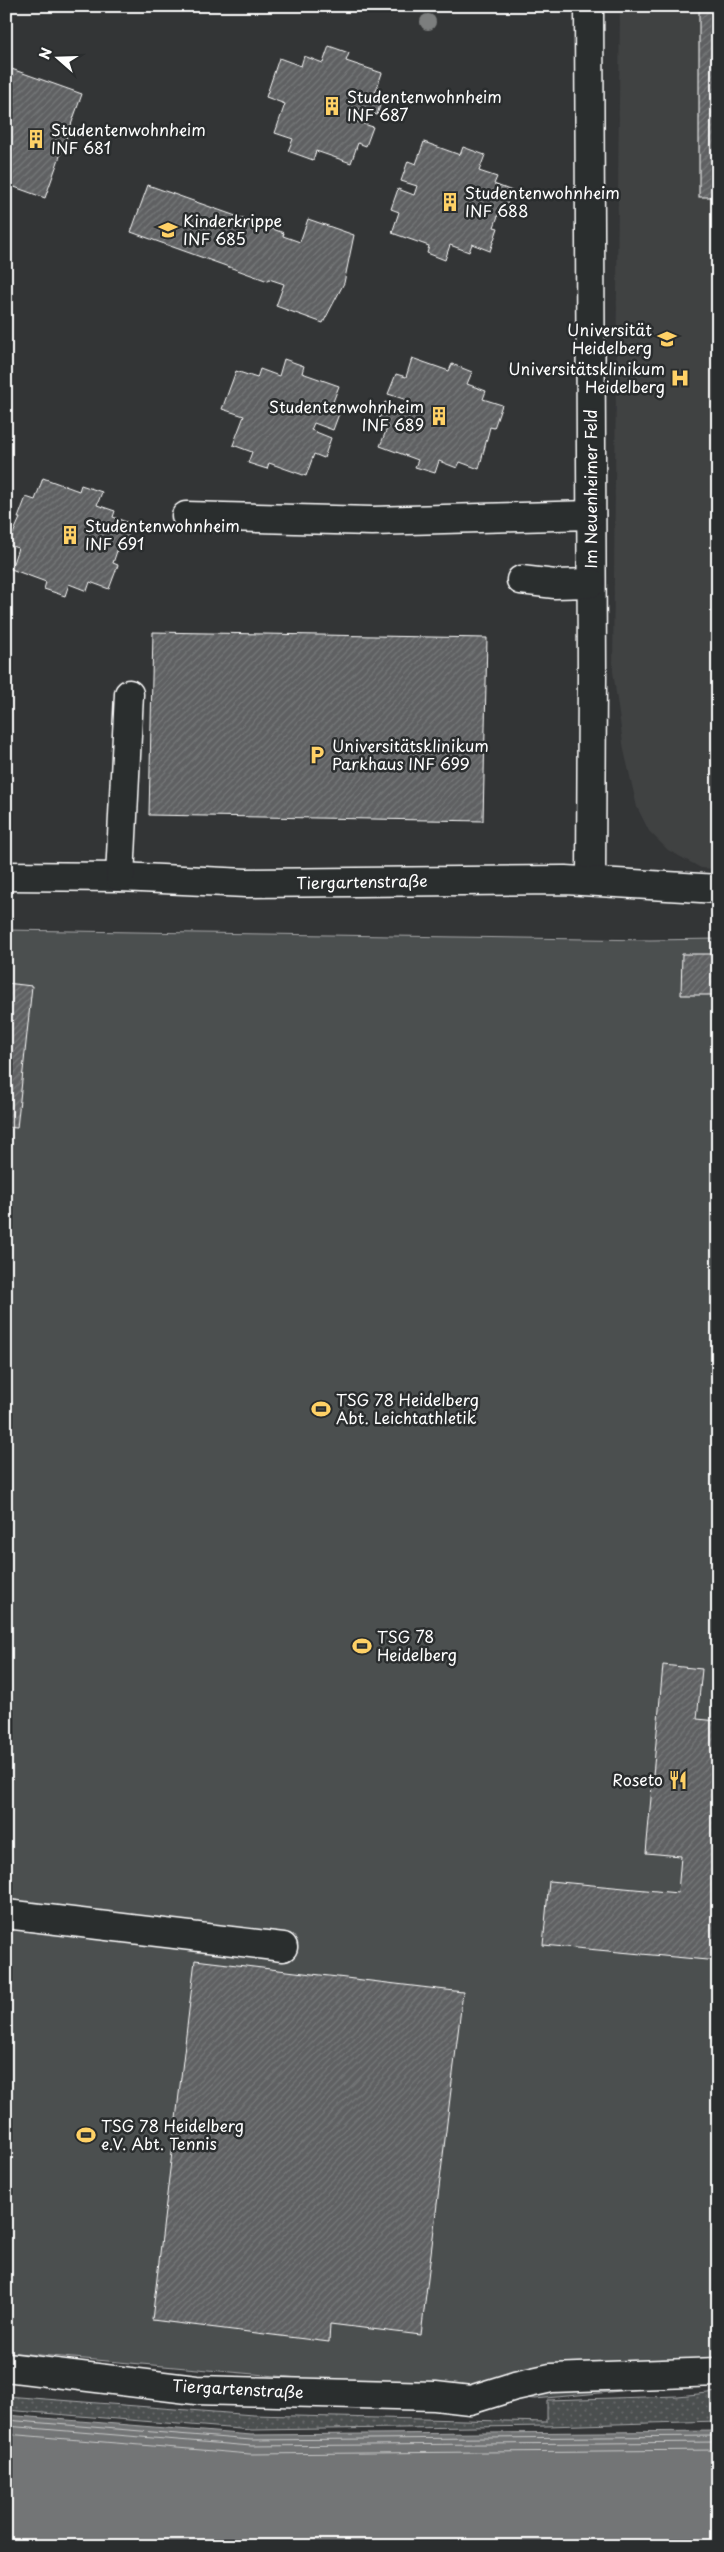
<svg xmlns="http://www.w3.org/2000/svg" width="724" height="2552" font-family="'Playpen Sans',sans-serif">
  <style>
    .built { fill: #404243 }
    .grass { fill: url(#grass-dots); stroke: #a6a7a8 }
    .park { fill: #4c4f50; stroke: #a6a7a8 }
    .water { fill: #737576; stroke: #abacad }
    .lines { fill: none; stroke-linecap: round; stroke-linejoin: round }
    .shore { stroke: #c7c8c8; stroke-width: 1 }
    .building { fill: url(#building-hatch); stroke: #fff }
    .minor-casing { stroke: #fff; stroke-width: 31 }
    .minor { stroke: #2a2d2e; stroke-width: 28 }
    .tree { fill: #7c7e7e }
    .labels { text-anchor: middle; stroke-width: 5; stroke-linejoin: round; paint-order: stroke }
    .poi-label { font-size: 16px; fill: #fff; stroke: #2a2d2e; text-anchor: start }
    .street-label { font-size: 16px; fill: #fff; stroke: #2a2d2e }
  </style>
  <defs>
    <pattern id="grass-dots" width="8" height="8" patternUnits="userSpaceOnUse" patternTransform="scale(1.25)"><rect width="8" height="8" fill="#4c4f50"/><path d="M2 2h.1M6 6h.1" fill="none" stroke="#67696a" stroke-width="1.8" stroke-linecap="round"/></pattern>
    <pattern id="building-hatch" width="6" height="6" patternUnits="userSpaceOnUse" patternTransform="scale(1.25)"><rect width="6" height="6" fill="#5f6162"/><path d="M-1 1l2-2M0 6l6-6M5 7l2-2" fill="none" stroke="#77797a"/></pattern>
  </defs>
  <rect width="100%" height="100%" fill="#333536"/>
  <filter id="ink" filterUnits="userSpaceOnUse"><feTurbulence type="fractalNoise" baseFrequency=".02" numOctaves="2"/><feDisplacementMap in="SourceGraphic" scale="10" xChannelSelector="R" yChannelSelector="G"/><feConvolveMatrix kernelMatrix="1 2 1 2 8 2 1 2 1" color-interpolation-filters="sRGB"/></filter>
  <g filter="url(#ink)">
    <!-- built -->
    <polygon class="built" points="620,6 718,6 718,869 701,868 668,850 649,831 637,807 624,750 613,671"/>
    <!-- grass -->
    <polygon class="grass" points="718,2392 718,2421 547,2426 252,2430 6,2410 6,2396 253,2415 547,2422 547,2400 678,2396"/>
    <!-- park -->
    <polygon class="park" points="6,930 650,940 718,939 718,2382 535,2399 6,2352"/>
    <!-- water -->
    <polygon class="water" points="6,2415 251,2435 718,2431 718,2546 6,2546"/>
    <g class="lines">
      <!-- shore -->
      <g class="shore">
        <polyline points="6,2420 251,2440 718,2436"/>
        <polyline points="6,2426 251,2446 718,2442"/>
        <polyline points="6,2434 250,2454 718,2450"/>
      </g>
    </g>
    <!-- building -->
    <g class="building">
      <rect x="699" y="6" width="19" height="191"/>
      <polygon points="329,46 349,53 346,61 382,73 374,96 382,99 377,115 359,109 355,121 373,127 366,146 358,143 351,163 316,151 313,160 288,151 293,139 275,133 285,104 266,97 279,58 301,66 304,56 323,63"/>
      <polygon points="6,67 82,94 45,198 6,184"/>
      <polygon points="424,142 460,155 463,147 485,155 479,171 497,177 494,184 512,191 503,214 499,213 494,227 498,228 490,251 472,244 469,252 450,245 445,260 427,253 429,246 392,233 399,212 391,209 398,189 414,195 417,186 401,181 408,161 416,164"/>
      <polygon points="148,185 284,233 283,236 300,242 308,219 354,235 344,283 323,323 276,306 284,284 269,279 268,281 131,232"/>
      <polygon points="412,358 449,371 452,364 472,372 467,384 486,391 483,399 502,405 494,428 490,427 479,469 460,462 457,468 439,461 435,473 415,467 418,460 380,446 388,426 378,422 385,402 404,409 407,400 388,394 396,374 406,377"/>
      <polygon points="284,359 304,366 302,373 339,386 331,407 340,411 333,430 314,423 311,430 331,438 324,458 314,454 306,476 269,463 267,469 248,463 252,452 233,445 244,416 222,409 236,371 257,378 260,369 279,376"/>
      <polygon points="43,478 79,491 81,485 102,492 97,505 115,511 113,517 132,524 123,550 118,548 113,563 118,565 109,589 90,582 87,591 69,584 65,596 44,589 46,582 11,569 18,548 8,545 20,518 18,518 26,497 35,500"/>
      <polygon points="153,632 487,638 483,821 149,815"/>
      <polygon points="682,954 718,954 718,995 681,995"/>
      <polygon points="6,983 32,986 17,1128 6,1127"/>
      <polygon points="663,1665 702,1669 697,1719 718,1721 718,1832 715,1860 718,1860 718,1961 543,1945 549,1881 678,1893 681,1856 646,1853"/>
      <polygon points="195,1960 463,1992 421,2335 330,2324 329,2342 152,2320"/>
    </g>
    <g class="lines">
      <!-- minor casing -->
      <g class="minor-casing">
        <g id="minor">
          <polyline points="589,6 592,672 591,881"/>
          <polyline points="186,516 372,521 591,515"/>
          <polyline points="521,580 555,584 591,583"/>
          <polyline points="6,876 120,877 246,883 565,880 718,889"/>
          <polyline points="120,877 129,694"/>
          <polyline points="6,1914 283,1947"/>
          <polyline points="6,2367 196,2390 435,2396 470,2400 515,2386 551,2378 718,2372"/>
        </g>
      </g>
      <!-- minor -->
      <use href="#minor" class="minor"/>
    </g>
    <!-- trees -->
    <circle class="tree" cx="428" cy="22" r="8"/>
  </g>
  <!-- icons -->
  <defs>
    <g id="building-bare" transform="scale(1.5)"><path d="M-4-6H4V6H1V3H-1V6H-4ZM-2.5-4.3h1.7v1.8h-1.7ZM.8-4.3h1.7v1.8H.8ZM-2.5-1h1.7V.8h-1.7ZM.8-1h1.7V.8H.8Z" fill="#ffd166" stroke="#2a2d2e" stroke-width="2.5" paint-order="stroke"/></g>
    <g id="school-bare" transform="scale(1.5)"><path d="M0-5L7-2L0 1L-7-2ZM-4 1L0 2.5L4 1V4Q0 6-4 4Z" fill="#ffd166" stroke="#2a2d2e" stroke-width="2.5" paint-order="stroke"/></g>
    <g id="university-bare" transform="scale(1.5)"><path d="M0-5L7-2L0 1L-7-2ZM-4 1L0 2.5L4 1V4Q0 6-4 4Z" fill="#ffd166" stroke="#2a2d2e" stroke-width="2.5" paint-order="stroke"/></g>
    <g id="hospital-bare" transform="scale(1.5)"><path d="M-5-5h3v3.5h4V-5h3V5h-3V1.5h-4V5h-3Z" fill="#ffd166" stroke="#2a2d2e" stroke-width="2.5" paint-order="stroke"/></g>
    <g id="parking-bare" transform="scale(1.5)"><path d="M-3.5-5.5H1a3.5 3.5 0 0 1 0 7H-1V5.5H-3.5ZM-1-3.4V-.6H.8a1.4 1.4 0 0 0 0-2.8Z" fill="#ffd166" stroke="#2a2d2e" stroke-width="2.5" paint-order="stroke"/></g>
    <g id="stadium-bare" transform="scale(1.5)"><path d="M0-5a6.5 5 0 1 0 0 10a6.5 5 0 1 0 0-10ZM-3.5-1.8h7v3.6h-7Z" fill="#ffd166" stroke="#2a2d2e" stroke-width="2.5" paint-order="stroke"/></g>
    <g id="restaurant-bare" transform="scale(1.5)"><path d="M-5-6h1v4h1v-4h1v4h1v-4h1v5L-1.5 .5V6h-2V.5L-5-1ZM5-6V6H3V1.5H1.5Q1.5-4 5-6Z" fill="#ffd166" stroke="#2a2d2e" stroke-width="2.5" paint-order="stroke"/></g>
  </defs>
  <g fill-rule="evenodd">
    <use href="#building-bare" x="332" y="106"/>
    <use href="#building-bare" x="36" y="139"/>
    <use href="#building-bare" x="450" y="202"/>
    <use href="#school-bare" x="168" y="230"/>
    <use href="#university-bare" x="667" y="339"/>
    <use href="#hospital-bare" x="680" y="378"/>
    <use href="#building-bare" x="439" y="416"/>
    <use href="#building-bare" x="70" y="535"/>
    <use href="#parking-bare" x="317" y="755"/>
    <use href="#stadium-bare" x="321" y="1409"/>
    <use href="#stadium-bare" x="362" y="1646"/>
    <use href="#restaurant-bare" x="678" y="1780"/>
    <use href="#stadium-bare" x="86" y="2135"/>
  </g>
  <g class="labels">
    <!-- poi labels -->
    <g class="poi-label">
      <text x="347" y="103">Studentenwohnheim<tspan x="347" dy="18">INF 687</tspan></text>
      <text x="51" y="136">Studentenwohnheim<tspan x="51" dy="18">INF 681</tspan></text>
      <text x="465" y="199">Studentenwohnheim<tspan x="465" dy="18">INF 688</tspan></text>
      <text x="183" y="227">Kinderkrippe<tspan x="183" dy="18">INF 685</tspan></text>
      <text x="652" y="336" text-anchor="end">Universität<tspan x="652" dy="18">Heidelberg</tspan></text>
      <text x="665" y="375" text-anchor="end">Universitätsklinikum<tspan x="665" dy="18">Heidelberg</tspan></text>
      <text x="424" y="413" text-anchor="end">Studentenwohnheim<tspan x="424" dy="18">INF 689</tspan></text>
      <text x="85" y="532">Studentenwohnheim<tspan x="85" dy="18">INF 691</tspan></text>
      <text x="332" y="752">Universitätsklinikum<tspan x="332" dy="18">Parkhaus INF 699</tspan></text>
      <text x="336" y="1406">TSG 78 Heidelberg<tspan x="336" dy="18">Abt. Leichtathletik</tspan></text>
      <text x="377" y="1643">TSG 78<tspan x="377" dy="18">Heidelberg</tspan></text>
      <text x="663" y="1786" text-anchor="end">Roseto</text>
      <text x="101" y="2132">TSG 78 Heidelberg<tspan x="101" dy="18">e.V. Abt. Tennis</tspan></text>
    </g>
    <!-- street labels -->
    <g class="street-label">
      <text transform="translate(591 489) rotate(-90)" y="6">Im Neuenheimer Feld</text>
      <text transform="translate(362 882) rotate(-1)" y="6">Tiergartenstraße</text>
      <text transform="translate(238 2389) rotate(3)" y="6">Tiergartenstraße</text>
    </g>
  </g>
  <!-- margin -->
  <rect width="724" height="2552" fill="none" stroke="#2a2d2e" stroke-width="25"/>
  <rect x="12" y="12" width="699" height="2527" fill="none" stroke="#fff" stroke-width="2" filter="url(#ink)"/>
  <!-- north arrow -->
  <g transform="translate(58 58) rotate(290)" stroke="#2a2d2e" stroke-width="4" paint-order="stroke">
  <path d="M0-4L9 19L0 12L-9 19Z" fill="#ffffff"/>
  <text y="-8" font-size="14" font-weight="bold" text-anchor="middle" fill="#ffffff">N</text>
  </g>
</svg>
